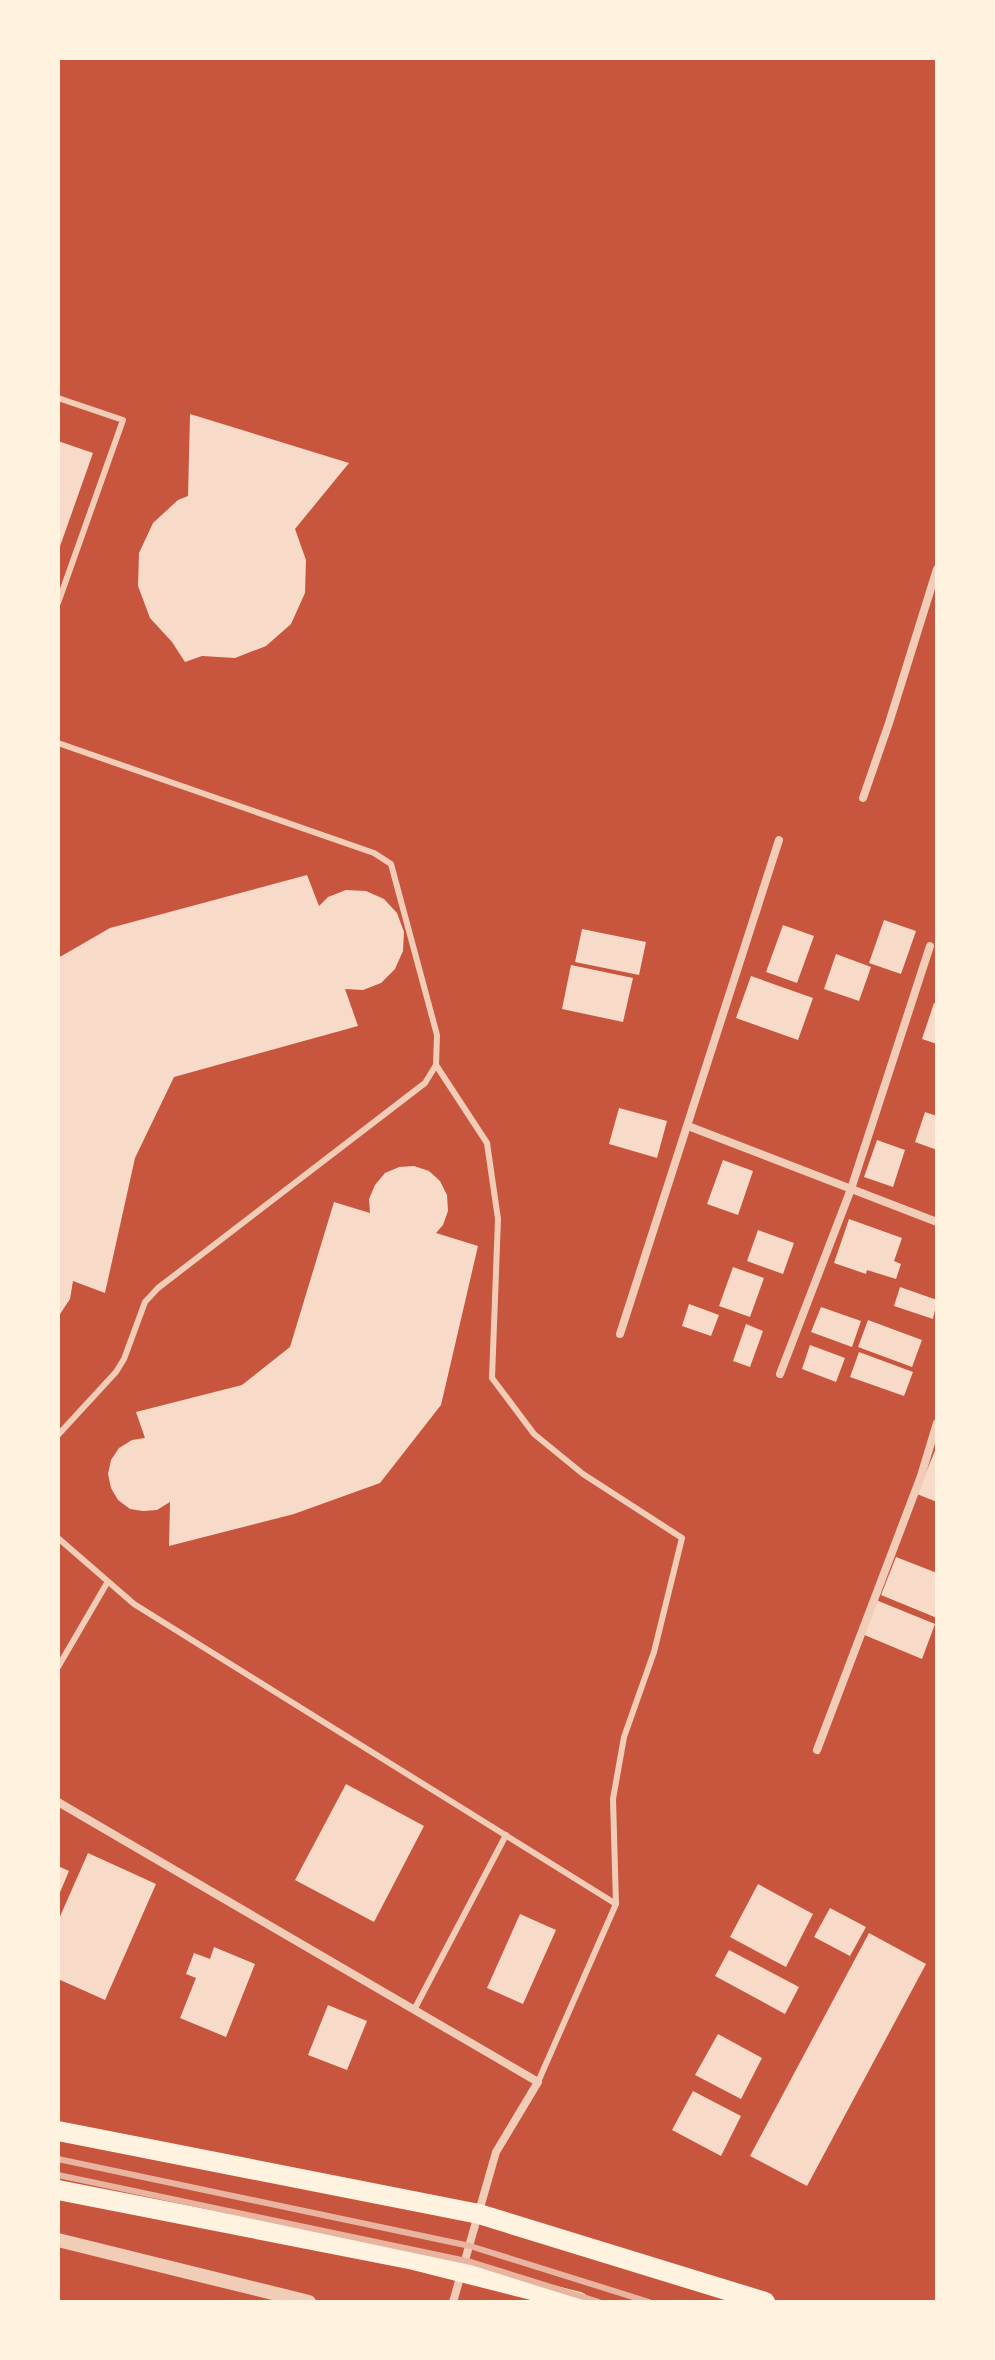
<svg xmlns="http://www.w3.org/2000/svg" width="995" height="2360" font-family="'Sofia Sans Condensed',sans-serif">
  <style>
    .building { fill: #f7dbc8 }
    .lines { fill: none; stroke-linecap: round; stroke-linejoin: round }
    .service { stroke: #f1ccb7; stroke-width: 6 }
    .minor { stroke: #f1ccb7; stroke-width: 8 }
    .tertiary { stroke: #f1ccb7; stroke-width: 14 }
    .primary { stroke: #fff3e0; stroke-width: 20 }
    .rail { stroke: #e9b49f; stroke-width: 6 }
  </style>
  <rect width="100%" height="100%" fill="#c8553d"/>
  <!-- building -->
  <g class="building">
    <polygon points="190,414 349,463 295,529 306,560 305,593 291,624 266,646 235,658 202,656 185,662 172,642 150,618 138,586 139,553 153,523 178,500 188,496"/>
    <polygon points="58,441 93,453 58,552"/>
    <polygon points="307,875 319,906 328,897 346,890 366,891 384,899 397,913 404,932 403,951 395,969 381,983 363,990 345,989 358,1026 174,1077 135,1158 105,1293 73,1281 70,1299 58,1317 58,958 110,928"/>
    <polygon points="884,920 916,931 901,974 869,963"/>
    <polygon points="783,925 814,936 797,983 766,972"/>
    <polygon points="582,929 646,942 639,975 575,962"/>
    <polygon points="836,954 871,967 859,1001 824,989"/>
    <polygon points="571,965 633,978 623,1022 562,1009"/>
    <polygon points="751,976 813,998 798,1040 736,1018"/>
    <polygon points="934,1003 937,1004 937,1044 922,1039"/>
    <polygon points="619,1108 667,1121 657,1158 609,1144"/>
    <polygon points="925,1112 937,1116 937,1150 915,1142"/>
    <polygon points="877,1140 905,1150 893,1187 864,1177"/>
    <polygon points="723,1160 753,1171 738,1215 707,1204"/>
    <polygon points="414,1166 429,1171 440,1181 447,1195 448,1211 443,1225 436,1233 478,1246 441,1405 380,1483 294,1514 169,1546 170,1502 157,1510 143,1511 130,1509 118,1500 111,1488 108,1474 111,1460 119,1448 132,1440 145,1438 136,1412 242,1385 290,1347 334,1202 370,1213 369,1199 375,1185 385,1173 399,1167"/>
    <polygon points="849,1219 902,1238 894,1261 901,1264 896,1279 867,1270 866,1274 834,1263"/>
    <polygon points="758,1230 794,1243 783,1274 747,1261"/>
    <polygon points="733,1267 764,1278 750,1317 719,1306"/>
    <polygon points="900,1287 937,1300 933,1319 894,1306"/>
    <polygon points="689,1304 719,1315 711,1336 682,1326"/>
    <polygon points="821,1307 861,1321 852,1347 811,1332"/>
    <polygon points="868,1320 922,1340 912,1367 858,1347"/>
    <polygon points="746,1324 763,1331 750,1367 733,1361"/>
    <polygon points="810,1345 845,1358 836,1382 802,1369"/>
    <polygon points="859,1352 913,1372 904,1396 850,1377"/>
    <polygon points="937,1446 937,1502 917,1494"/>
    <polygon points="896,1557 937,1573 937,1618 881,1595"/>
    <polygon points="876,1600 935,1624 922,1659 862,1634"/>
    <polygon points="346,1784 424,1826 374,1922 295,1880"/>
    <polygon points="88,1853 156,1884 105,2000 58,1979 58,1921"/>
    <polygon points="58,1866 69,1871 58,1897"/>
    <polygon points="758,1884 813,1914 786,1967 730,1937"/>
    <polygon points="830,1908 866,1927 850,1956 814,1937"/>
    <polygon points="520,1914 556,1930 523,2004 487,1988"/>
    <polygon points="869,1933 926,1964 807,2186 750,2156"/>
    <polygon points="214,1947 255,1964 226,2037 180,2018 196,1978 186,1974 194,1953 210,1959"/>
    <polygon points="729,1950 799,1987 785,2014 715,1976"/>
    <polygon points="328,2005 367,2021 347,2070 308,2055"/>
    <polygon points="718,2034 762,2058 741,2099 695,2075"/>
    <polygon points="693,2091 741,2116 721,2156 672,2130"/>
  </g>
  <g class="lines">
    <!-- service -->
    <g class="service">
      <polyline points="58,398 123,420 58,603"/>
      <polyline points="58,743 374,853 391,864 437,1035 436,1065 425,1083 158,1288 145,1302 124,1359 116,1372 58,1435"/>
      <polyline points="436,1065 487,1143 498,1219 492,1378 534,1434 583,1474 682,1538 654,1652 624,1737 613,1799 616,1904 538,2082"/>
      <polyline points="58,1538 134,1604 616,1904"/>
      <polyline points="58,1667 107,1583"/>
      <polyline points="414,2010 506,1835"/>
    </g>
    <!-- minor -->
    <g class="minor">
      <polyline points="863,798 889,723 937,569"/>
      <polyline points="688,1126 937,1222"/>
      <polyline points="620,1334 779,840"/>
      <polyline points="780,1374 851,1189 930,946"/>
      <polyline points="817,1750 921,1476 937,1423"/>
      <polyline points="58,1802 538,2082 496,2152 453,2302"/>
    </g>
    <!-- tertiary -->
    <polyline class="tertiary" points="58,2240 309,2302"/>
    <!-- primary -->
    <g class="primary">
      <polyline points="58,2131 479,2214 765,2302"/>
      <polyline points="58,2190 414,2260 579,2302"/>
    </g>
    <!-- rail -->
    <g class="rail">
      <polyline points="58,2159 470,2246 649,2302"/>
      <polyline points="58,2175 471,2262 599,2302"/>
    </g>
  </g>
  <!-- border -->
  <rect width="995" height="2360" fill="none" stroke="#fff3e0" stroke-width="120"/>
</svg>
